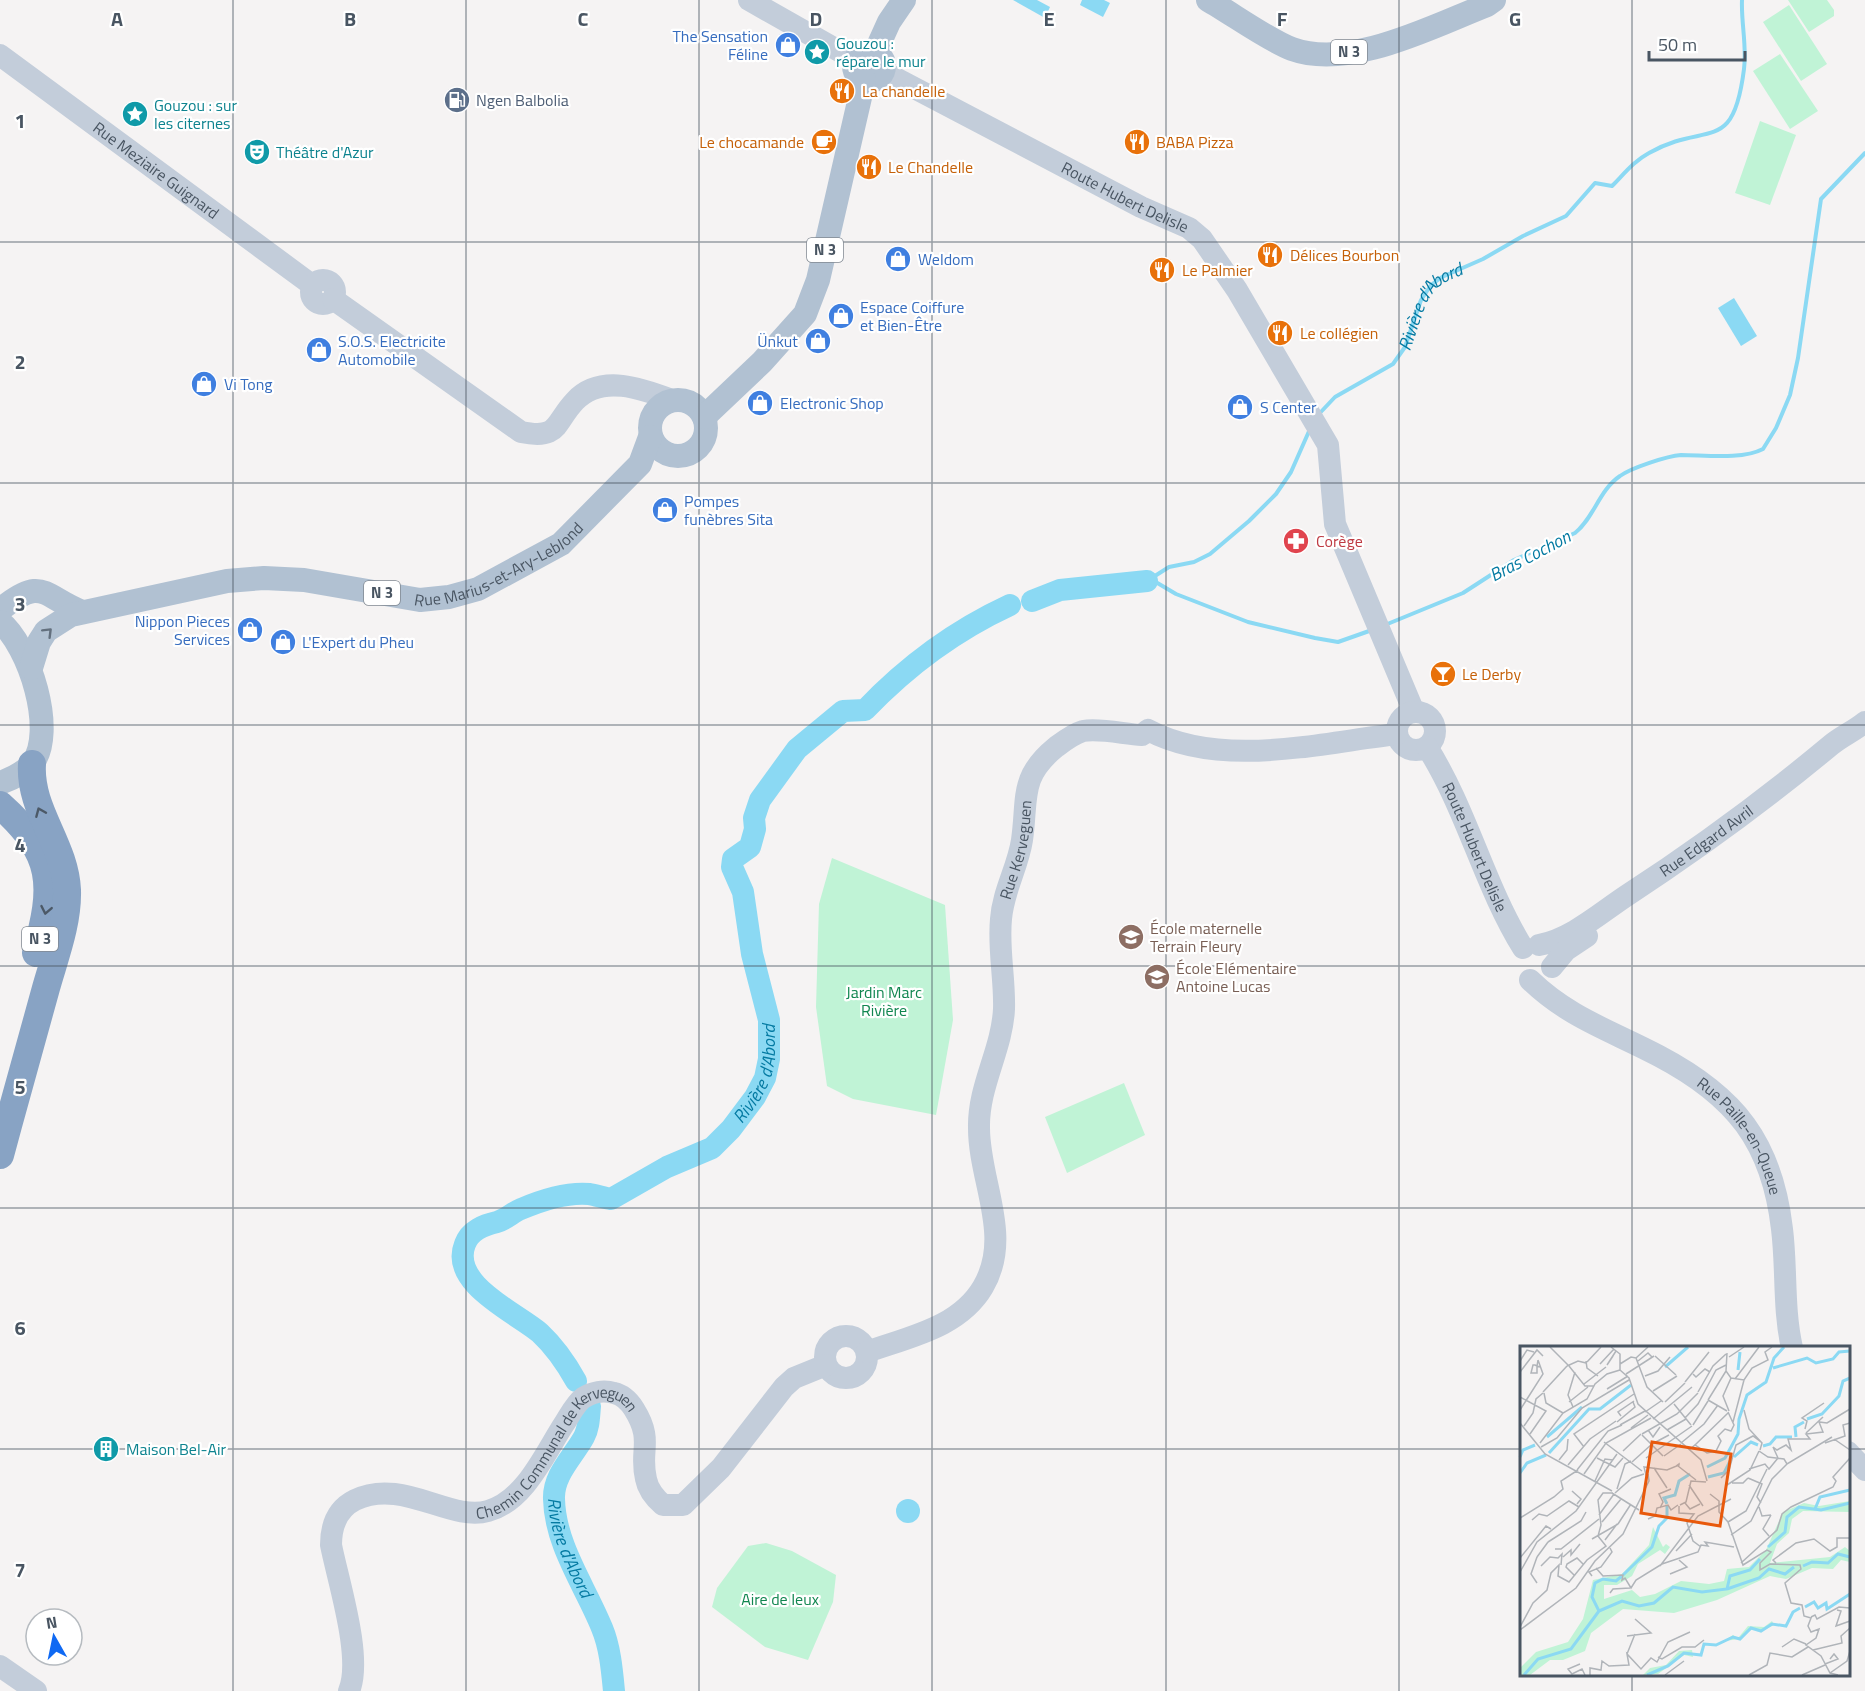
<svg xmlns="http://www.w3.org/2000/svg" width="1865" height="1691" font-family="'Titillium Web',sans-serif">
  <style>
    .green { fill: #c0f3d6 }
    .water { fill: #8bd9f3 }
    .lines { fill: none; stroke-linecap: round; stroke-linejoin: round }
    .stream { stroke: #8bd9f3; stroke-width: 4 }
    .river { stroke: #8bd9f3; stroke-width: 22 }
    .secondary { stroke: #c3cdda; stroke-width: 22 }
    .primary { stroke: #b1c1d2; stroke-width: 24 }
    .highway { stroke: #88a3c4; stroke-width: 28 }
    .oneway { stroke: #63707e }
    .oneway2 { stroke: #4c5967 }
    .grid { fill: none; stroke: #495562; stroke-width: 1.5; stroke-opacity: 0.55 }
    .labels { text-anchor: middle; stroke-width: 4.5; stroke-linejoin: round; paint-order: stroke }
    .shield { fill: #fff; stroke: #808891; stroke-width: 1.5 }
    .shield-label { font-size: 15px; font-weight: bold; fill: #495562 }
    .shop-label { font-size: 16px; fill: #366cbe; stroke: #fff; text-anchor: start }
    .culture-label { font-size: 16px; fill: #0d838f; stroke: #fff; text-anchor: start }
    .food-label { font-size: 16px; fill: #c56008; stroke: #fff; text-anchor: start }
    .service-label { font-size: 16px; fill: #4e5e75; stroke: #fff; text-anchor: start }
    .street-label { font-size: 16px; fill: #495562; stroke: #fff }
    .health-label { font-size: 16px; fill: #be3a42; stroke: #fff; text-anchor: start }
    .education-label { font-size: 16px; fill: #785e54; stroke: #fff; text-anchor: start }
    .park-label { font-size: 16px; fill: #118650; stroke: #fff }
    .water-label { font-size: 18px; font-style: italic; fill: #047aa2; stroke: #fff }
    .inset-river { fill: none; stroke: #8bd9f3; stroke-width: 3 }
    .inset-road { fill: none; stroke: #b0b4b9; stroke-width: 1.5 }
    .view { fill: #e8590c; fill-opacity: 0.15; stroke: #e8590c; stroke-width: 3 }
    .inset-edge { fill: none; stroke: #495562; stroke-width: 3 }
    .grid-label { font-size: 20px; text-anchor: middle; font-weight: bold; fill: #495562; stroke: #fff; stroke-width: 4.5; stroke-linejoin: round; paint-order: stroke }
  </style>
  <rect width="100%" height="100%" fill="#f5f3f3"/>
  <!-- green -->
  <g class="green">
    <polygon points="1788,0 1827,0 1834,10 1834,16 1809,32"/>
    <polygon points="1789,5 1827,64 1801,81 1763,22"/>
    <polygon points="1780,54 1818,111 1790,129 1753,71"/>
    <polygon points="1760,121 1796,135 1770,205 1735,193"/>
    <polygon points="832,858 945,905 953,1020 936,1115 853,1099 827,1086 816,1007 819,904"/>
    <polygon points="1124,1083 1145,1135 1067,1173 1045,1117"/>
    <polygon points="766,1543 792,1551 836,1575 833,1602 808,1660 765,1647 712,1607 717,1588 748,1546"/>
  </g>
  <!-- water -->
  <g class="water">
    <polygon points="1013,0 1037,0 1050,7 1045,18"/>
    <polygon points="1082,0 1104,0 1110,3 1103,17 1080,5"/>
    <polygon points="1734,298 1757,336 1741,346 1718,308"/>
    <circle cx="908" cy="1511" r="12"/>
  </g>
  <g class="lines">
    <!-- stream -->
    <g class="stream">
      <path id="s1" d="M1318 415 1335 397 1393 364 1405 347 1421 300 1431 285 1442 277 1483 259 1523 236 1566 216 1595 183 1612 186C1624 174 1634 161 1649 153 1707 120 1733 157 1744 69 1747 46 1741 23 1742 0"/>
      <polyline points="1147,581 1154,581 1176,594 1248,622 1315,638 1338,642 1372,630"/>
      <polyline points="1147,581 1169,567 1194,562 1210,554 1249,521 1276,494 1291,472 1310,429"/>
      <path d="M1385 625 1463 593 1514 560 1575 533C1594 518 1599 490 1620 476 1631 468 1667 456 1681 455 1704 455 1742 460 1763 449L1776 428 1790 395 1798 358 1821 199 1865 153"/>
    </g>
    <!-- river -->
    <g class="river">
      <polyline points="1032,601 1060,590 1147,581"/>
      <path id="s2" d="M576 1381C566 1363 555 1347 540 1333 517 1313 449 1284 465 1244 470 1230 484 1225 497 1222 507 1219 513 1212 521 1209 542 1200 566 1192 589 1194 596 1195 604 1198 611 1199L667 1167 712 1148 731 1129 755 1097 765 1078 769 1059V1020L752 954 743 892 732 867 733 859 750 847 755 829 754 818 760 800 797 749 843 711 865 710C906 667 956 630 1010 605"/>
      <path id="s3" d="M590 1406C589 1417 589 1428 584 1437 573 1457 553 1475 554 1499 555 1545 585 1586 602 1628 610 1647 612 1670 614 1691"/>
    </g>
    <!-- secondary -->
    <g class="secondary">
      <polyline points="749,0 855,60"/>
      <path id="s4" d="M0 55 312 285"/>
      <path id="s5" d="M882 71 1141 207 1189 228 1202 239 1237 290 1328 445 1335 524 1414 712"/>
      <circle cx="323" cy="292" r="12"/>
      <path d="M333 299 521 432C560 440 554 423 575 401 601 373 643 389 672 400"/>
      <circle cx="1416" cy="731" r="19"/>
      <path id="s6" d="M1427 747C1467 810 1484 885 1523 948"/>
      <path id="s7" d="M1539 945C1571 939 1599 914 1626 896 1698 849 1765 800 1831 745 1842 736 1854 731 1865 722"/>
      <polyline points="1552,967 1566,950 1587,936"/>
      <path id="s8" d="M1530 980C1569 1018 1612 1031 1659 1056 1735 1096 1772 1142 1782 1229 1787 1269 1783 1308 1792 1348"/>
      <circle cx="846" cy="1357" r="21"/>
      <path id="s9" d="M867 1352C908 1337 959 1328 983 1287 1013 1236 979 1182 979 1128 978 1086 1002 1050 1004 1009 1005 979 998 949 1001 919 1003 891 1018 867 1022 840 1028 798 1019 777 1056 747 1064 741 1073 734 1083 731 1100 728 1124 734 1142 735L1148 730C1221 769 1319 743 1397 734"/>
      <polyline points="1848,1452 1865,1470"/>
      <polyline points="0,1666 36,1691"/>
      <path id="s10" d="M349 1691C363 1658 338 1581 331 1545 331 1526 337 1509 355 1500 402 1477 450 1522 488 1511 525 1501 545 1453 564 1424 570 1415 575 1404 583 1398 592 1392 604 1390 614 1393 623 1395 629 1401 634 1409 654 1441 639 1450 646 1479 648 1490 655 1498 663 1505H683L721 1468 784 1387 794 1378 826 1365"/>
    </g>
    <!-- primary -->
    <g class="primary">
      <path d="M1208 0C1231 13 1268 40 1292 49 1350 70 1433 26 1487 5L1494 0"/>
      <circle cx="869" cy="66" r="15"/>
      <polyline points="875,53 889,22 904,0"/>
      <circle cx="678" cy="428" r="28"/>
      <polyline points="704,417 762,362 805,314 818,280 864,80"/>
      <path d="M0 610C43 575 42 596 82 612"/>
      <path d="M0 622C29 645 57 732 32 764 24 773 11 779 0 783"/>
      <path id="s11" d="M31 668 39 642 46 631 71 615 227 581 264 578 304 580 420 600 449 597 478 589 561 544 640 464 650 437"/>
    </g>
    <!-- highway -->
    <g class="highway">
      <path d="M0 805C55 854 55 885 36 953"/>
      <path d="M0 1155C15 1099 31 1043 46 988 55 956 68 923 67 890 65 844 29 810 32 764"/>
    </g>
  </g>
  <!-- one-way arrows -->
  <defs><path id="oneway-chevron" d="M-2-3.5L2.5 0L-2 3.5" fill="none" stroke-width="1.6" stroke-linecap="round" stroke-linejoin="round" transform="scale(1.5)"/></defs>
  <use class="oneway" href="#oneway-chevron" transform="translate(48 632) rotate(-45)"/>
  <g class="oneway2">
    <use href="#oneway-chevron" transform="translate(40 812) rotate(-113)"/>
    <use href="#oneway-chevron" transform="translate(46 910) rotate(101)"/>
  </g>
  <!-- grid -->
  <path class="grid" d="M233 0V1691M466 0V1691M699 0V1691M932 0V1691M1166 0V1691M1399 0V1691M1632 0V1348M0 242H1865M0 483H1865M0 725H1865M0 966H1865M0 1208H1865M0 1449H1522M1848 1449H1865M1632 1674V1691"/>
  <!-- icons -->
  <defs>
    <g id="shop-disc" transform="scale(1.35)"><circle r="9.5" fill="#3f7fe0" stroke="#fff"/><path d="M-5-2.5h2.3a2.7 3.5 0 0 1 5.4 0H5L5.5 6h-11ZM-1.5-2.5h3a1.5 2.3 0 0 0-3 0Z" fill="#fff"/></g>
    <g id="sight-disc" transform="scale(1.35)"><circle r="9.5" fill="#0f9aa8" stroke="#fff"/><path d="M0-6L1.8-2.2L6-1.7L2.9 1.2L3.7 5.4L0 3.3L-3.7 5.4L-2.9 1.2L-6-1.7L-1.8-2.2Z" fill="#fff"/></g>
    <g id="restaurant-disc" transform="scale(1.35)"><circle r="9.5" fill="#e8710a" stroke="#fff"/><path d="M-5-6h1v4h1v-4h1v4h1v-4h1v5L-1.5 .5V6h-2V.5L-5-1ZM5-6V6H3V1.5H1.5Q1.5-4 5-6Z" fill="#fff"/></g>
    <g id="fuel-disc" transform="scale(1.35)"><circle r="9.5" fill="#5c6f8a" stroke="#fff"/><path d="M-5.5-6h7V0h2V4h1.3V-2.5L3-4.5l.8-.8L6-3V5H2.5V1h-1V6h-7ZM-4.2-4.7v3.2H.2V-4.7Z" fill="#fff"/></g>
    <g id="cafe-disc" transform="scale(1.35)"><circle r="9.5" fill="#e8710a" stroke="#fff"/><path d="M-5.5-4.5H6V0H3Q3 3.5 0 3.5H-2.5Q-5.5 3.5-5.5 0ZM3-3.2v2h1.7v-2ZM-6 4.5H4V6H-6Z" fill="#fff"/></g>
    <g id="theatre-disc" transform="scale(1.35)"><circle r="9.5" fill="#0f9aa8" stroke="#fff"/><path d="M-5-5.5Q0-4 5-5.5V0Q5 5 0 6Q-5 5-5 0ZM-3.3-2.5H-1v1.5H-3.3ZM1-2.5H3.3v1.5H1ZM-2.8 1Q0 5.5 2.8 1Z" fill="#fff"/></g>
    <g id="pharmacy-disc" transform="scale(1.35)"><circle r="9.5" fill="#e0444e" stroke="#fff"/><path d="M-2-6h4v4h4v4h-4v4h-4v-4h-4v-4h4Z" fill="#fff"/></g>
    <g id="bar-disc" transform="scale(1.35)"><circle r="9.5" fill="#e8710a" stroke="#fff"/><path d="M-6-5H6L.8 .8V4.5H3.5V6h-7V4.5H-.8V.8Z" fill="#fff"/></g>
    <g id="school-disc" transform="scale(1.35)"><circle r="9.5" fill="#8d6e63" stroke="#fff"/><path d="M0-5L7-2L0 1L-7-2ZM-4 1L0 2.5L4 1V4Q0 6-4 4Z" fill="#fff"/></g>
    <g id="building-disc" transform="scale(1.35)"><circle r="9.5" fill="#0f9aa8" stroke="#fff"/><path d="M-4-6H4V6H1V3H-1V6H-4ZM-2.5-4.3h1.7v1.8h-1.7ZM.8-4.3h1.7v1.8H.8ZM-2.5-1h1.7V.8h-1.7ZM.8-1h1.7V.8H.8Z" fill="#fff"/></g>
  </defs>
  <g fill-rule="evenodd">
    <use href="#shop-disc" x="788" y="45"/>
    <use href="#sight-disc" x="817" y="52"/>
    <use href="#restaurant-disc" x="842" y="91"/>
    <use href="#fuel-disc" x="457" y="100"/>
    <use href="#sight-disc" x="135" y="114"/>
    <use href="#cafe-disc" x="824" y="142"/>
    <use href="#restaurant-disc" x="1137" y="142"/>
    <use href="#theatre-disc" x="257" y="152"/>
    <use href="#restaurant-disc" x="869" y="167"/>
    <use href="#restaurant-disc" x="1270" y="255"/>
    <use href="#shop-disc" x="898" y="259"/>
    <use href="#restaurant-disc" x="1162" y="270"/>
    <use href="#shop-disc" x="841" y="316"/>
    <use href="#restaurant-disc" x="1280" y="333"/>
    <use href="#shop-disc" x="818" y="341"/>
    <use href="#shop-disc" x="319" y="350"/>
    <use href="#shop-disc" x="204" y="384"/>
    <use href="#shop-disc" x="760" y="403"/>
    <use href="#shop-disc" x="1240" y="407"/>
    <use href="#shop-disc" x="665" y="510"/>
    <use href="#pharmacy-disc" x="1296" y="541"/>
    <use href="#shop-disc" x="250" y="630"/>
    <use href="#shop-disc" x="283" y="642"/>
    <use href="#bar-disc" x="1443" y="674"/>
    <use href="#school-disc" x="1131" y="937"/>
    <use href="#school-disc" x="1157" y="977"/>
    <use href="#building-disc" x="106" y="1449"/>
  </g>
  <g class="labels">
    <!-- shield labels -->
    <g class="shield">
      <rect x="1331" y="40" width="36" height="24" rx="4.5"/>
      <rect x="807" y="238" width="36" height="24" rx="4.5"/>
      <rect x="364" y="581" width="36" height="24" rx="4.5"/>
      <rect x="22" y="927" width="36" height="24" rx="4.5"/>
    </g>
    <g class="shield-label">
      <text x="1349" y="57">N 3</text>
      <text x="825" y="255">N 3</text>
      <text x="382" y="598">N 3</text>
      <text x="40" y="944">N 3</text>
    </g>
    <!-- shop labels -->
    <g class="shop-label">
      <text x="768" y="42" text-anchor="end">The Sensation<tspan x="768" dy="18">Féline</tspan></text>
      <text x="918" y="265">Weldom</text>
      <text x="860" y="313">Espace Coiffure<tspan x="860" dy="18">et Bien-Être</tspan></text>
      <text x="338" y="347">S.O.S. Electricite<tspan x="338" dy="18">Automobile</tspan></text>
      <text x="798" y="347" text-anchor="end">Ünkut</text>
      <text x="224" y="390">Vi Tong</text>
      <text x="780" y="409">Electronic Shop</text>
      <text x="1260" y="413">S Center</text>
      <text x="684" y="507">Pompes<tspan x="684" dy="18">funèbres Sita</tspan></text>
      <text x="230" y="627" text-anchor="end">Nippon Pieces<tspan x="230" dy="18">Services</tspan></text>
      <text x="302" y="648">L'Expert du Pheu</text>
    </g>
    <!-- culture labels -->
    <g class="culture-label">
      <text x="836" y="49">Gouzou :<tspan x="836" dy="18">répare le mur</tspan></text>
      <text x="154" y="111">Gouzou : sur<tspan x="154" dy="18">les citernes</tspan></text>
      <text x="276" y="158">Théâtre d'Azur</text>
      <text x="126" y="1455">Maison Bel-Air</text>
    </g>
    <!-- food labels -->
    <g class="food-label">
      <text x="862" y="97">La chandelle</text>
      <text x="804" y="148" text-anchor="end">Le chocamande</text>
      <text x="1156" y="148">BABA Pizza</text>
      <text x="888" y="173">Le Chandelle</text>
      <text x="1290" y="261">Délices Bourbon</text>
      <text x="1182" y="276">Le Palmier</text>
      <text x="1300" y="339">Le collégien</text>
      <text x="1462" y="680">Le Derby</text>
    </g>
    <!-- service labels -->
    <g class="service-label">
      <text x="476" y="106">Ngen Balbolia</text>
    </g>
    <!-- street labels -->
    <g class="street-label">
      <text dy="6" stroke="none"><textPath href="#s4" startOffset="194">Rue Meziaire Guignard</textPath></text>
      <text dy="6" stroke="none"><textPath href="#s5" startOffset="274">Route Hubert Delisle</textPath></text>
      <text dy="6" stroke="none"><textPath href="#s11" startOffset="512">Rue Marius-et-Ary-Leblond</textPath></text>
      <text dy="6" stroke="none"><textPath href="#s7" startOffset="198">Rue Edgard Avril</textPath></text>
      <text dy="6" stroke="none"><textPath href="#s6" startOffset="111">Route Hubert Delisle</textPath></text>
      <text dy="6" stroke="none"><textPath href="#s9" startOffset="582">Rue Kerveguen</textPath></text>
      <text dy="6" stroke="none"><textPath href="#s8" startOffset="268">Rue Paille-en-Queue</textPath></text>
      <text dy="6" stroke="none"><textPath href="#s10" startOffset="438">Chemin Communal de Kerveguen</textPath></text>
    </g>
    <!-- health labels -->
    <g class="health-label">
      <text x="1316" y="547">Corège</text>
    </g>
    <!-- education labels -->
    <g class="education-label">
      <text x="1150" y="934">École maternelle<tspan x="1150" dy="18">Terrain Fleury</tspan></text>
      <text x="1176" y="974">École Elémentaire<tspan x="1176" dy="18">Antoine Lucas</tspan></text>
    </g>
    <!-- park labels -->
    <g class="park-label">
      <text x="884" y="998">Jardin Marc<tspan x="884" dy="18">Rivière</tspan></text>
      <text x="780" y="1605">Aire de Ieux</text>
    </g>
    <!-- water labels -->
    <g class="water-label">
      <text dy="6" stroke="none"><textPath href="#s1" startOffset="162">Rivière d'Abord</textPath></text>
      <text transform="translate(1530 556) rotate(-28)" y="6">Bras Cochon</text>
      <text dy="6" stroke="none"><textPath href="#s2" startOffset="549">Rivière d'Abord</textPath></text>
      <text dy="6" stroke="none"><textPath href="#s3" startOffset="153">Rivière d'Abord</textPath></text>
    </g>
  </g>
  <!-- overview -->
  <g transform="translate(1520 1346)">
    <rect width="330" height="330" fill="#f5f3f3"/>
    <path d="M330 155V166L283 165 272 173 269 187 257 198 250 217 310 211 325 201 330 205V216L321 214 313 223 292 222 266 233 250 230 197 254 154 267 103 263 71 287 65 305 43 314H30L10 329H0V322L16 306 48 296 63 273 73 234 102 228 129 199 133 181 143 201 146 198 150 201 145 208 140 204 118 218 112 230 97 239H84V253L112 244 120 251 135 248 161 235 189 238 204 235 207 223 229 221 246 204 263 166 284 157 299 160ZM252 275 254 279 244 284H231L220 293 204 295 213 289 218 292 228 280 244 281ZM172 304 173 311 164 309 138 328 123 329 130 322 146 319 159 305Z" fill="#c0f3d6"/>
    <path class="inset-river" d="M145 21 168 1M253 22 287 12 296 17 313 13 319 6 330 5M218 24 220 6M287 73 302 68 319 50 323 35 330 32M27 91 62 61M276 91 275 81 284 76M243 100 250 98 256 91H272M29 107 69 63H80L111 39M0 111 3 104 15 99M214 111 231 96 238 99M187 121 205 112 218 88 219 73 227 49 246 36 254 12 264 1M0 127 7 117 26 109M188 131 204 127 210 115M147 158 144 152 155 149 159 135 170 128M295 163 300 151 330 144M248 201 265 186 267 171 279 161 301 164 330 157M283 220 292 216 308 217 318 208 330 211M103 229 132 201 139 180 147 172V160M207 243 239 232 249 223 265 228 274 221M285 261 294 256 298 262 306 257 307 263 330 248M79 265 102 255 119 260 134 257 153 241 182 246 207 243 210 230 230 224 240 213M4 329 18 313 51 303 79 265 72 251 75 237 83 233 96 235 102 230M127 329 148 320 164 307 181 309 184 298 196 299 213 291 220 293 231 282 241 285 252 278 266 280 273 266 280 262"/>
    <path class="inset-road" d="M30 1 48 19M91 1 100 8V24L109 32 118 58 181 114 187 135M207 7 206 25 211 32 203 50 209 65M93 10 87 19 96 5M135 10 156 29M209 11 224 1M116 12 127 41 143 56M18 14 17 20V27H11L13 19H15L17 20 20 21M0 15 7 4 14 6M66 15 67 22 78 30M118 15 128 7 132 11M67 16 81 1M80 18 94 3M100 18 111 11 116 12 128 1M47 20 58 15 66 17M49 20 65 40H74M0 26 17 4 23 10M106 28 134 10M173 28 176 31 185 23 190 26M125 30 138 25 150 11M211 32 224 34 232 22 248 14 245 6 252 1M215 33 239 1M165 36 189 6M64 38 86 21M87 43 108 30M133 45 157 30M23 46 47 20M178 46 193 20 206 8M24 47 26 57 43 67M0 51 26 65 10 88M188 54 206 25M188 54 207 65M49 56 68 41M145 56 165 37M154 58 171 79M53 61 48 49 55 26M0 64 23 28 18 14M224 64 229 83 242 97 240 104M125 66 141 55M101 70 98 66 114 55M165 72 178 58 196 24 206 19M133 73 172 41M97 76 115 61 113 56M213 76 224 34M0 77 25 108 92 145M100 79 125 65M173 79 188 55M4 80 13 67 16 53 23 47M111 82 128 69M285 83 287 75 282 72 304 57M128 84 133 91 140 81M147 84 166 73M286 87 303 71M122 88 157 68 178 47M122 89 143 110M314 93 330 104M84 96 122 125M20 97 43 67 67 53 75 38 87 28 100 24M161 97 184 78 198 59M305 97 325 90 323 79 330 77M132 98 149 89M175 99 208 67M21 101 37 92 62 62 109 34M64 101 54 88 114 48M169 104 175 99 187 107 196 105 201 95 198 90 205 83 211 85 214 79 208 66M103 105 121 88M239 105 248 111 264 113 267 118 312 91M144 110 161 98M77 112 95 121 103 112M126 112 172 80M258 112 253 101 257 104 266 99 271 104 268 93H290L286 88 303 86 299 76 307 77 330 63M39 114 47 104 48 93M112 116 132 98M48 119 70 93 96 75M158 120 176 134M128 122 126 129 124 121 147 124 159 119V118L156 120M134 122 147 142M229 123 245 118 249 123 258 112M57 124 88 85 102 79M64 128 86 97 131 72M201 132 209 124 216 99 233 90 241 96M228 132 242 138 237 151 241 157M75 135 85 113 93 114M212 137H223L228 132M169 139 183 160M207 139 230 124 239 105M97 143 105 118 111 115M52 145 61 153 57 158M92 147 119 164M95 147 112 132 124 128M190 148 199 155V166L208 176 223 219 247 204 251 206 240 217V224L250 218 280 219 281 223 265 237 271 257 282 259 284 270 291 272 288 280 291 286 299 283 296 292 286 299 301 310 310 327 318 329M165 157 170 163 180 158M160 159 166 156 171 135 186 136M159 160V167L174 168 167 177 173 195 181 201M239 161 242 170 251 169M140 162 143 156 139 148 151 143M79 169 94 148M0 172 34 151 43 143 41 135 58 124M128 173 135 170 137 162 148 159 151 164 158 159M12 174 19 168 27 170 49 155 59 161M82 176 101 153M208 176 226 165 247 123M98 178 111 158M211 189 231 175 252 133 267 118M249 190 243 183 251 169M72 193 98 178M85 194 97 178M28 196 61 175 66 166M35 203H41L79 173M156 205 172 188M17 211 28 196M43 211 51 204V209L60 198M0 212 26 180 31 183M221 217 257 184 262 168 271 161 313 141 316 135 313 131 330 112M256 217 253 214 276 197 294 193 310 205 317 201V192H330M21 220 30 211 38 212 42 208 41 219M140 220 178 170 211 153M76 222 83 230 103 229 102 234 105 232 111 242 116 234 142 218 178 206 181 199 188 200 185 196 214 201M0 226 17 196 56 165 97 108M150 228 167 221 159 214M55 230 46 221 47 218 57 212 63 218M72 230 69 226 81 221 92 206 90 202M17 237 11 228 17 211M90 247 93 243 110 242M317 264 321 265 316 280 330 275M291 271 295 269 297 273 319 261 330 262M0 281 13 257 27 244 31 227 39 219 38 230 49 236 67 214 86 200 78 190 81 179 78 154 83 147H93M0 284 56 242 75 215 103 188 129 135 128 128M107 290 131 287 115 273M262 301 274 293 286 298M293 304 322 297 321 290 330 282M107 308 115 288M138 311 142 313 162 301H175L184 294M60 318 48 323 52 328 62 323 65 329M305 318 318 313 314 308 310 313M310 327 327 315 330 305M70 329V322L81 324 82 315 89 320 109 319 107 308 121 323 131 312 137 316 148 296 170 286M145 329 164 315M229 329 247 319 250 307 272 311 288 301M282 329 305 319"/>
    <path class="view" d="M132 96 211 108 200 180 121 167Z"/>
    <rect width="330" height="330" class="inset-edge"/>
  </g>
  <g class="grid-label">
    <text x="117" y="26">A</text>
    <text x="350" y="26">B</text>
    <text x="583" y="26">C</text>
    <text x="816" y="26">D</text>
    <text x="1049" y="26">E</text>
    <text x="1282" y="26">F</text>
    <text x="1515" y="26">G</text>
    <text x="20" y="128">1</text>
    <text x="20" y="369">2</text>
    <text x="20" y="611">3</text>
    <text x="20" y="852">4</text>
    <text x="20" y="1094">5</text>
    <text x="20" y="1335">6</text>
    <text x="20" y="1577">7</text>
  </g>
  <!-- north arrow -->
  <g transform="translate(54 1637) rotate(351)"><circle r="28" fill="#ffffff" stroke="#b6bbc0" stroke-width="1.5"/>
  <path d="M0-4.5L10 22L0 15L-10 22Z" fill="#0f69f3"/>
  <text y="-9" font-size="16" font-weight="bold" text-anchor="middle" fill="#495562">N</text>
  </g>
  <!-- scale -->
  <path d="M1649 51v9h96v-9" fill="none" stroke="#495562" stroke-width="3"/>
  <text x="1658" y="51" font-size="18" fill="#495562" stroke="#ffffff" stroke-width="4.5" paint-order="stroke">50 m</text>
</svg>
